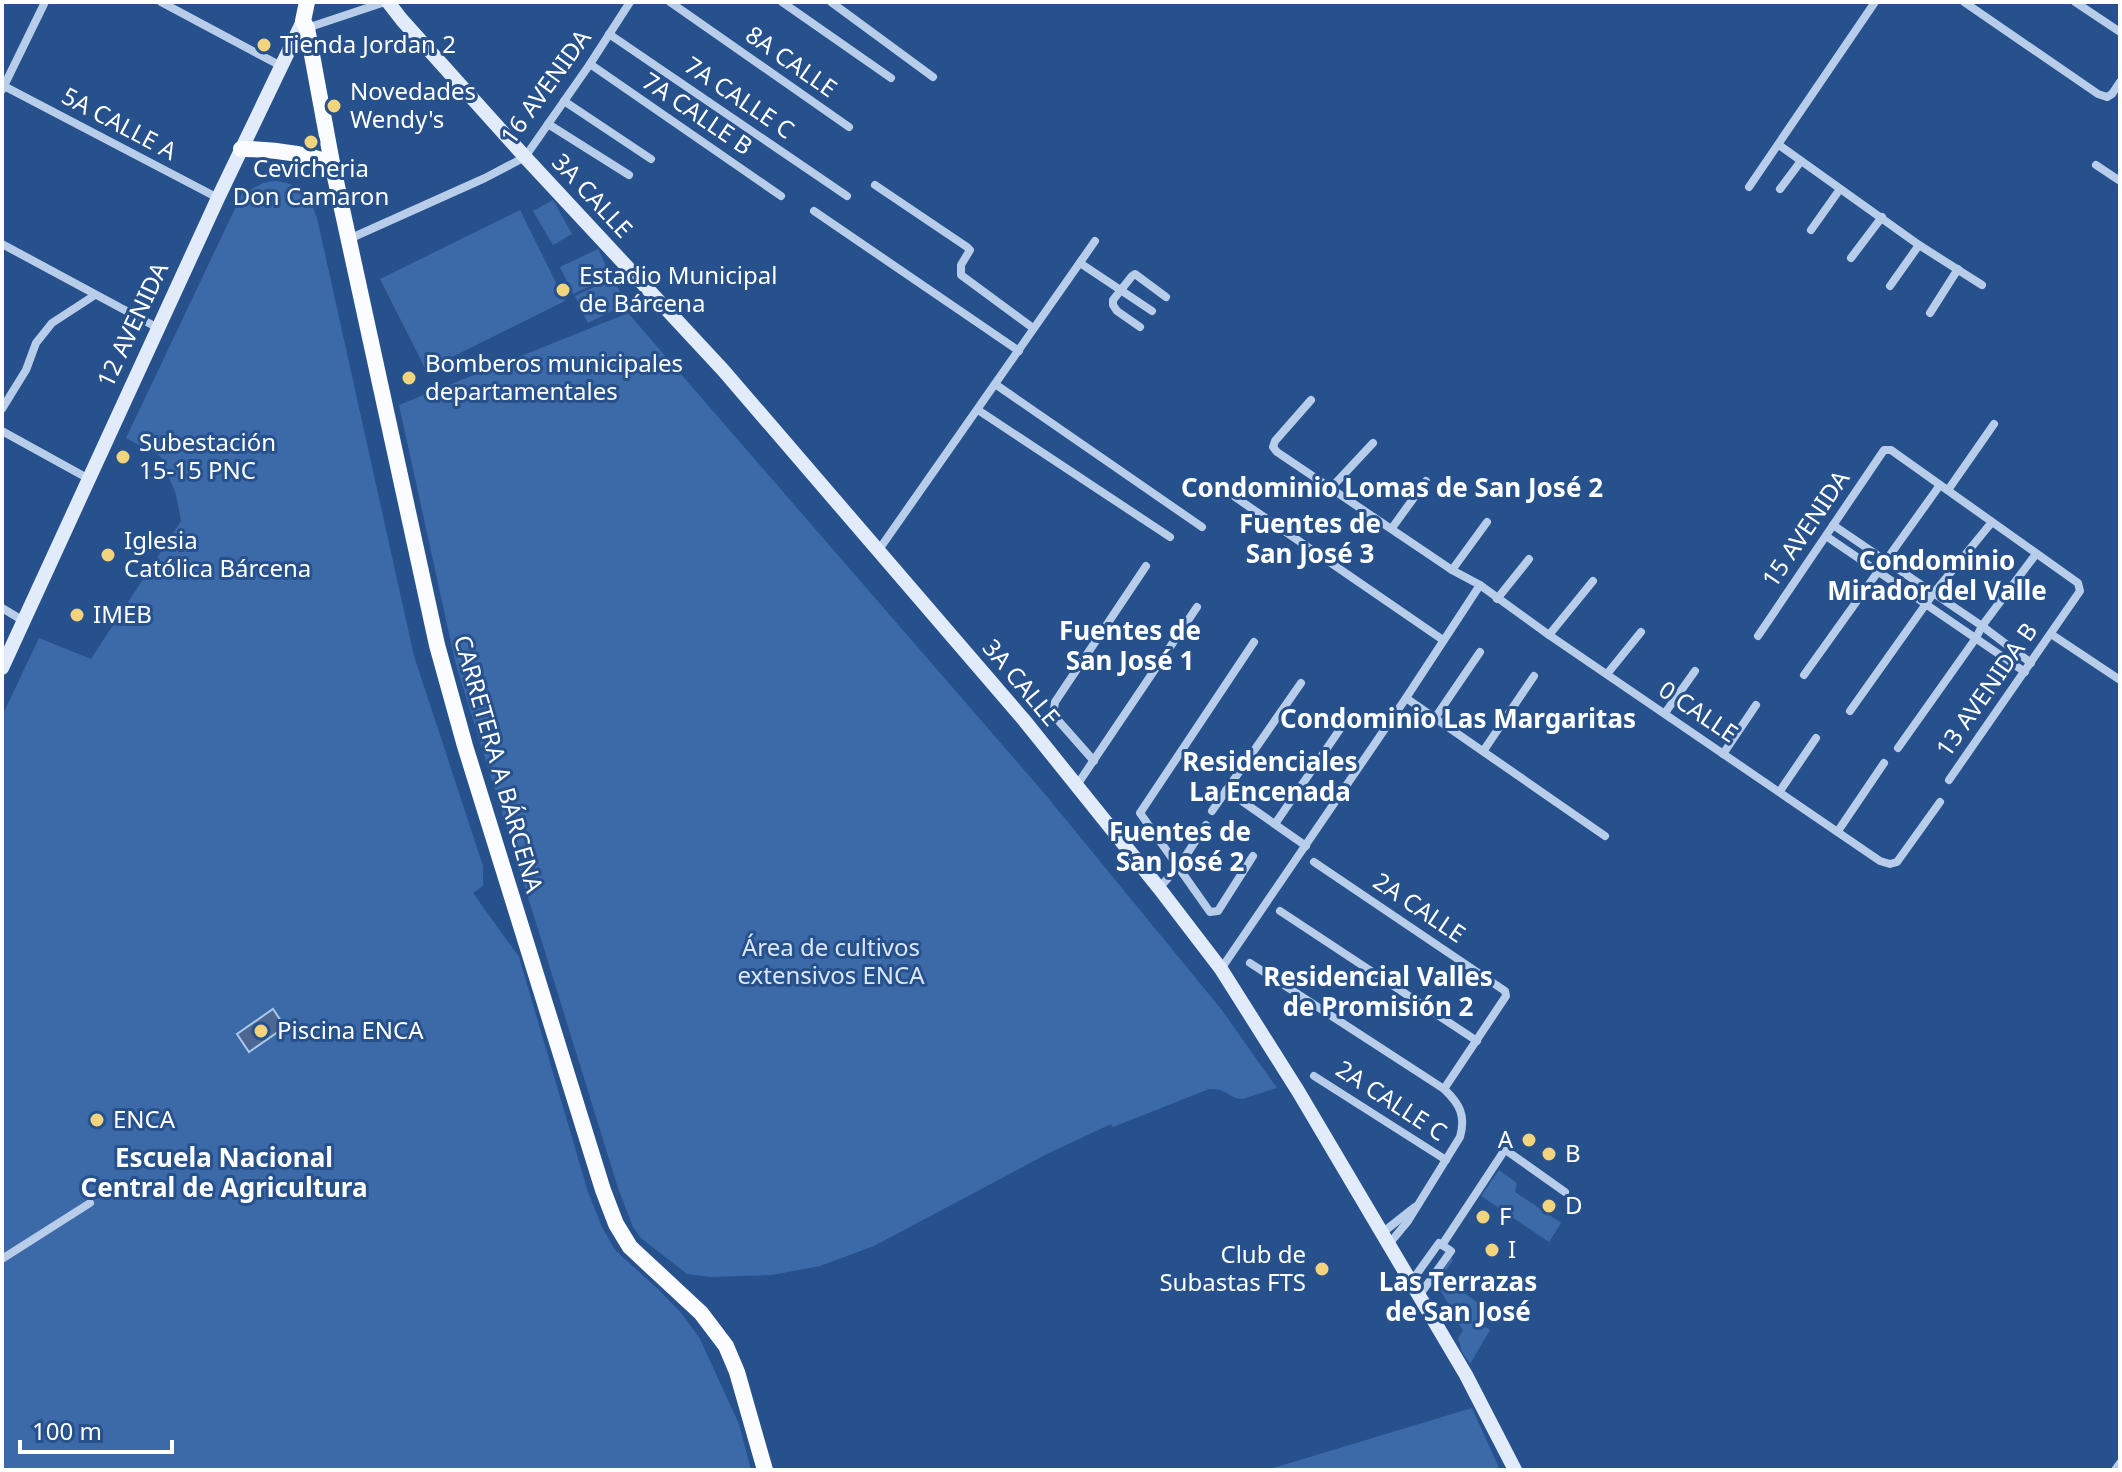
<svg xmlns="http://www.w3.org/2000/svg" width="2122" height="1472" font-family="'Noto Sans',sans-serif">
  <style>
    .green { fill: #3c6aa9 }
    .water { fill: #4b6792; stroke: #abc7ea; stroke-width: 2 }
    .lines { fill: none; stroke-linecap: round; stroke-linejoin: round }
    .minor { stroke: #b7cdea; stroke-width: 8 }
    .secondary { stroke: #e1ebf9; stroke-width: 14 }
    .primary { stroke: #fafcff; stroke-width: 16 }
    .poi-dot { fill: #f2d47c; stroke: #27518c; stroke-width: 3 }
    .labels { text-anchor: middle; stroke-width: 6; stroke-linejoin: round; paint-order: stroke }
    .poi-label { font-size: 24px; fill: #fff; stroke: #27518c; text-anchor: start }
    .street-label { font-size: 24px; fill: #fff; stroke: #27518c }
    .park-label { font-size: 24px; fill: #dbe7f8; stroke: #27518c }
    .neighbourhood-label { font-size: 26px; font-weight: bold; fill: #fff; stroke: #27518c }
  </style>
  <rect width="100%" height="100%" fill="#27518c"/>
  <!-- green -->
  <g class="green">
    <path d="M274 181C299 183 309 194 317 218L414 656 483 866V886L473 893 519 957 588 1192 602 1227 615 1250 660 1291 682 1314 700 1339 739 1424 751 1470H2V716L39 638 91 659 181 521 176 494 160 456 126 438 242 194 263 183Z"/>
    <polygon points="553,200 572,234 553,245 533,211"/>
    <polygon points="520,210 565,301 426,370 380,279"/>
    <polygon points="598,249 611,276 573,294 560,267"/>
    <polygon points="613,278 626,304 588,323 575,296"/>
    <path d="M628 313 1044 793 1221 1009 1277 1088 1242 1099C1228 1098 1228 1088 1209 1089L1113 1127 1111 1124 1047 1154 874 1246 820 1266 772 1275 711 1277 687 1274 641 1238 633 1227 618 1188 455 661 399 405Z"/>
    <polygon points="1499,1170 1517,1183 1515,1192 1561,1223 1549,1242 1481,1196"/>
    <polygon points="1451,1258 1453,1260 1445,1272 1452,1277 1449,1282 1488,1310 1479,1322 1490,1330 1470,1364 1462,1352 1458,1338 1463,1330 1452,1315 1448,1303 1440,1290 1441,1288 1438,1287 1433,1294 1432,1288"/>
    <polygon points="1472,1408 1500,1470 1267,1470"/>
  </g>
  <!-- water -->
  <polygon class="water" points="273,1009 285,1027 249,1052 237,1034"/>
  <g class="lines">
    <!-- minor -->
    <g class="minor">
      <polyline points="161,2 281,66"/>
      <polyline points="670,2 849,127"/>
      <polyline points="782,2 891,78"/>
      <polyline points="831,2 933,77"/>
      <polyline points="1964,2 2098,94 2107,97 2112,94 2120,82"/>
      <polyline points="2075,2 2120,32"/>
      <polyline points="307,28 385,2"/>
      <polyline points="609,34 847,196"/>
      <polyline points="590,64 781,196"/>
      <polyline points="2,85 218,198"/>
      <polyline points="2,90 45,2"/>
      <polyline points="564,101 651,159"/>
      <polyline points="548,124 629,175"/>
      <polyline points="1779,145 1919,245 1982,285"/>
      <polyline points="2096,165 2120,181"/>
      <polyline points="875,185 967,247 970,250 961,265 961,275 1033,328"/>
      <polyline points="1749,187 1875,2"/>
      <polyline points="1780,189 1801,161"/>
      <polyline points="814,211 1019,351"/>
      <polyline points="1811,230 1840,189"/>
      <polyline points="349,239 485,178 525,157 590,64 630,2"/>
      <polyline points="2,244 158,328"/>
      <polyline points="1851,258 1882,217"/>
      <polyline points="1080,263 1152,311"/>
      <polyline points="1890,286 1919,245"/>
      <polyline points="1930,313 1958,269"/>
      <polyline points="1140,327 1117,311 1113,305 1113,300 1132,276 1135,274 1166,297"/>
      <polyline points="995,384 1202,527"/>
      <polyline points="1311,400 1275,441 1273,447 1277,452 1452,570 1480,585 1549,635 1880,861 1890,864 1897,862 1940,802"/>
      <polyline points="2,409 26,370 36,343 52,323 95,295"/>
      <polyline points="978,410 1170,537"/>
      <polyline points="2,431 89,479"/>
      <polyline points="1331,488 1373,443"/>
      <polyline points="1948,490 1994,424"/>
      <polyline points="1235,497 1443,640"/>
      <polyline points="1833,525 1982,626 2031,663"/>
      <polyline points="1392,528 1426,481"/>
      <polyline points="1826,536 2025,672"/>
      <polyline points="878,551 1095,241"/>
      <polyline points="1452,570 1487,522"/>
      <polyline points="1497,599 1529,559"/>
      <polyline points="2,608 22,620"/>
      <polyline points="2051,634 2120,680"/>
      <polyline points="1549,635 1593,581"/>
      <polyline points="1758,636 1884,450 1891,450 2078,583 2080,591 1949,780"/>
      <polyline points="1607,674 1641,632"/>
      <polyline points="1804,675 1940,485"/>
      <polyline points="1406,698 1605,836"/>
      <polyline points="1850,711 1933,594 1992,522"/>
      <polyline points="1665,713 1695,671"/>
      <polyline points="1435,718 1480,652"/>
      <polyline points="1898,748 1976,638 1982,626 2036,554"/>
      <polyline points="1484,750 1534,676"/>
      <polyline points="1723,754 1756,705"/>
      <polyline points="1094,761 1056,718 1054,709 1055,702 1146,566"/>
      <polyline points="1077,785 1197,607"/>
      <polyline points="1226,790 1306,846"/>
      <polyline points="1780,791 1816,738"/>
      <polyline points="1212,811 1301,683"/>
      <polyline points="1275,824 1349,716"/>
      <polyline points="1838,831 1884,763"/>
      <polyline points="1253,856 1218,911 1210,912 1140,813 1254,642"/>
      <polyline points="1314,862 1505,991 1506,996 1444,1089"/>
      <polyline points="1159,888 1179,866 1206,825"/>
      <polyline points="1280,911 1477,1041"/>
      <path d="M1250 963 1444 1089C1460 1104 1466 1116 1460 1137L1408 1221 1389 1244"/>
      <polyline points="1221,969 1406,698 1480,585"/>
      <polyline points="1314,1076 1446,1160"/>
      <polyline points="1382,1233 1415,1207"/>
      <polyline points="1442,1245 1504,1151 1507,1151 1565,1192"/>
      <polyline points="2,1259 90,1203"/>
      <polyline points="1411,1282 1439,1243 1451,1251 1419,1296"/>
      <polyline points="2115,1470 2120,1463"/>
    </g>
    <!-- secondary -->
    <g class="secondary">
      <polyline points="388,2 402,20 525,157 723,370 1024,720 1159,888 1221,969 1298,1091 1466,1375 1515,1470"/>
      <polyline points="2,668 218,198 303,21"/>
    </g>
    <!-- primary -->
    <g class="primary">
      <polyline points="307,2 303,21 307,28 332,163 437,645 465,746 603,1190 616,1224 630,1247 701,1313 726,1346 737,1372 765,1470"/>
      <path d="M241 149C273 149 302 153 332 163"/>
    </g>
  </g>
  <!-- markers -->
  <g class="poi-dot">
    <circle cx="264" cy="45" r="8"/>
    <circle cx="334" cy="106" r="8"/>
    <circle cx="311" cy="142" r="8"/>
    <circle cx="563" cy="290" r="8"/>
    <circle cx="409" cy="378" r="8"/>
    <circle cx="123" cy="457" r="8"/>
    <circle cx="108" cy="555" r="8"/>
    <circle cx="77" cy="615" r="8"/>
    <circle cx="261" cy="1031" r="8"/>
    <circle cx="97" cy="1120" r="8"/>
    <circle cx="1529" cy="1140" r="8"/>
    <circle cx="1549" cy="1154" r="8"/>
    <circle cx="1549" cy="1206" r="8"/>
    <circle cx="1483" cy="1217" r="8"/>
    <circle cx="1492" cy="1250" r="8"/>
    <circle cx="1322" cy="1269" r="8"/>
  </g>
  <g class="labels">
    <!-- poi labels -->
    <g class="poi-label">
      <text x="280" y="53">Tienda Jordan 2</text>
      <text x="350" y="100">Novedades<tspan x="350" dy="28">Wendy's</tspan></text>
      <text x="311" y="177" text-anchor="middle">Cevicheria<tspan x="311" dy="28">Don Camaron</tspan></text>
      <text x="579" y="284">Estadio Municipal<tspan x="579" dy="28">de Bárcena</tspan></text>
      <text x="425" y="372">Bomberos municipales<tspan x="425" dy="28">departamentales</tspan></text>
      <text x="139" y="451">Subestación<tspan x="139" dy="28">15-15 PNC</tspan></text>
      <text x="124" y="549">Iglesia<tspan x="124" dy="28">Católica Bárcena</tspan></text>
      <text x="93" y="623">IMEB</text>
      <text x="277" y="1039">Piscina ENCA</text>
      <text x="113" y="1128">ENCA</text>
      <text x="1513" y="1148" text-anchor="end">A</text>
      <text x="1565" y="1162">B</text>
      <text x="1565" y="1214">D</text>
      <text x="1499" y="1225">F</text>
      <text x="1508" y="1258">I</text>
      <text x="1306" y="1263" text-anchor="end">Club de<tspan x="1306" dy="28">Subastas FTS</tspan></text>
    </g>
    <!-- street labels -->
    <g class="street-label">
      <text transform="translate(791 62) rotate(35)" y="8">8A CALLE</text>
      <text transform="translate(546 87) rotate(-54)" y="8">16 AVENIDA</text>
      <text transform="translate(739 98) rotate(34)" y="8">7A CALLE C</text>
      <text transform="translate(697 114) rotate(34)" y="8">7A CALLE B</text>
      <text transform="translate(119 124) rotate(28)" y="8">5A CALLE A</text>
      <text transform="translate(592 196) rotate(47)" y="8">3A CALLE</text>
      <text transform="translate(133 325) rotate(-65)" y="8">12 AVENIDA</text>
      <text transform="translate(1806 529) rotate(-56)" y="8">15 AVENIDA</text>
      <text transform="translate(1021 683) rotate(50)" y="8">3A CALLE</text>
      <text transform="translate(1987 690) rotate(-55)" y="8">13 AVENIDA B</text>
      <text transform="translate(1698 712) rotate(34)" y="8">0 CALLE</text>
      <text transform="translate(498 764) rotate(74)" y="8">CARRETERA A BÁRCENA</text>
      <text transform="translate(1419 908) rotate(34)" y="8">2A CALLE</text>
      <text transform="translate(1391 1101) rotate(33)" y="8">2A CALLE C</text>
    </g>
    <!-- park labels -->
    <g class="park-label">
      <text x="831" y="956">Área de cultivos<tspan x="831" dy="28">extensivos ENCA</tspan></text>
    </g>
    <!-- neighbourhood labels -->
    <g class="neighbourhood-label">
      <text x="1392" y="497">Condominio Lomas de San José 2</text>
      <text x="1310" y="533">Fuentes de<tspan x="1310" dy="30">San José 3</tspan></text>
      <text x="1937" y="570">Condominio<tspan x="1937" dy="30">Mirador del Valle</tspan></text>
      <text x="1130" y="640">Fuentes de<tspan x="1130" dy="30">San José 1</tspan></text>
      <text x="1458" y="728">Condominio Las Margaritas</text>
      <text x="1270" y="771">Residenciales<tspan x="1270" dy="30">La Encenada</tspan></text>
      <text x="1180" y="841">Fuentes de<tspan x="1180" dy="30">San José 2</tspan></text>
      <text x="1378" y="986">Residencial Valles<tspan x="1378" dy="30">de Promisión 2</tspan></text>
      <text x="224" y="1167">Escuela Nacional<tspan x="224" dy="30">Central de Agricultura</tspan></text>
      <text x="1458" y="1291">Las Terrazas<tspan x="1458" dy="30">de San José</tspan></text>
    </g>
  </g>
  <!-- border -->
  <rect width="2122" height="1472" fill="none" stroke="#ffffff" stroke-width="8"/>
  <!-- scale -->
  <path d="M20 1440v12h152v-12" fill="none" stroke="#ffffff" stroke-width="4"/>
  <text x="32" y="1440" font-size="24" fill="#ffffff" stroke="#27518c" stroke-width="6" paint-order="stroke">100 m</text>
</svg>
